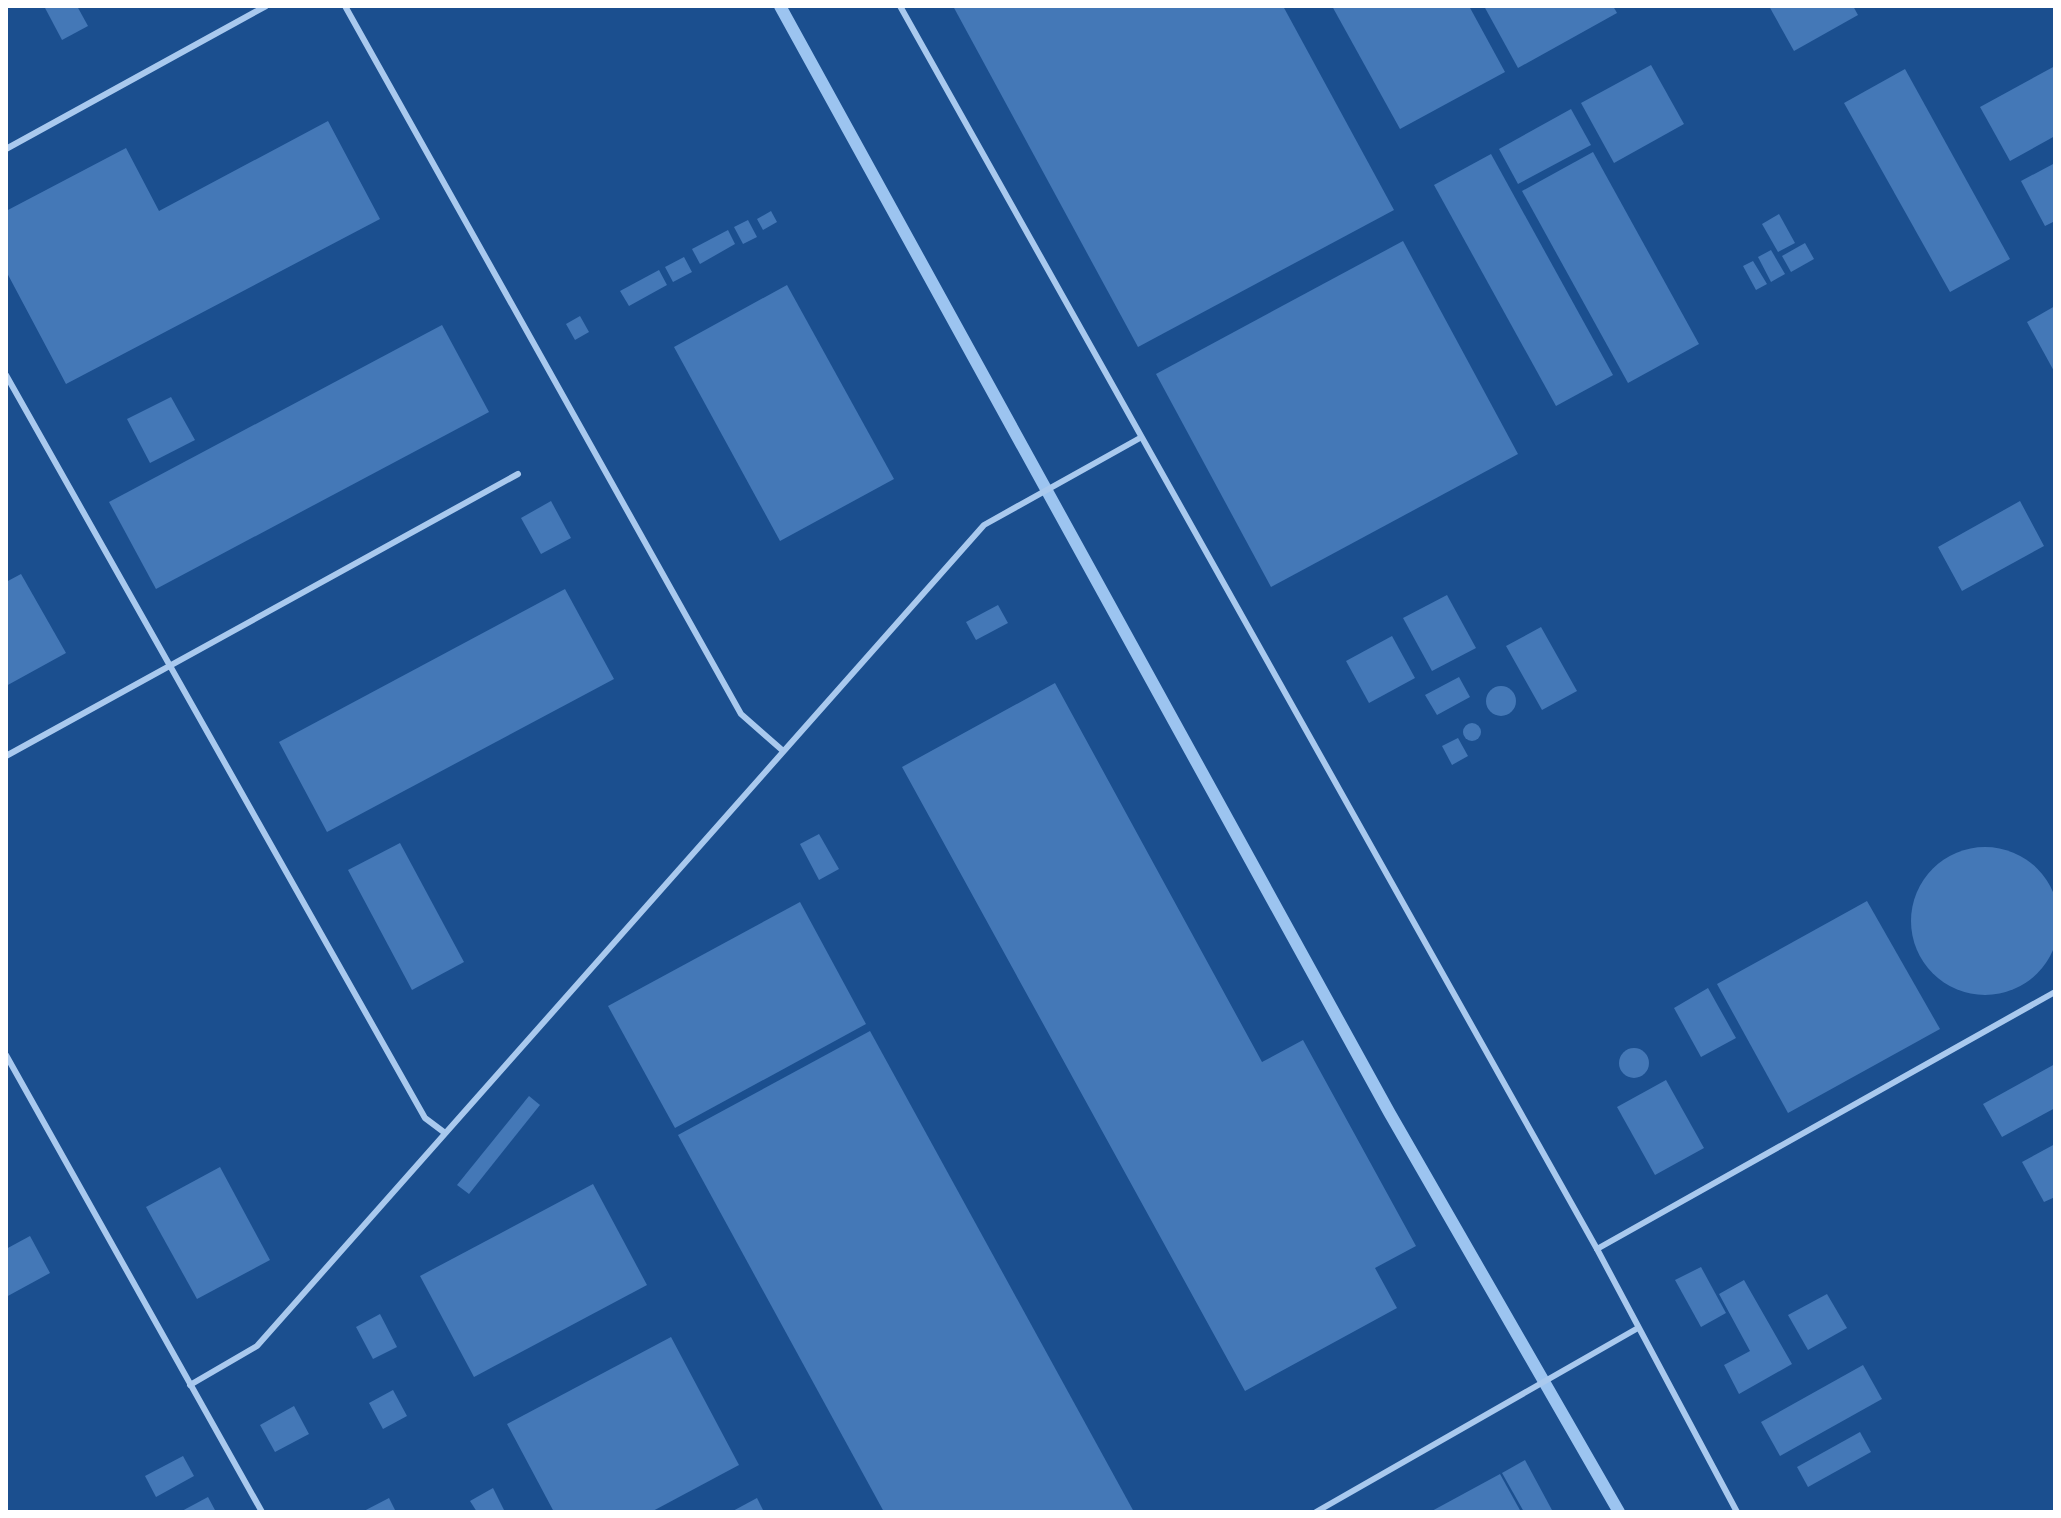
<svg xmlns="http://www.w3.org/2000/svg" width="2061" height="1518" font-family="'Exo 2',sans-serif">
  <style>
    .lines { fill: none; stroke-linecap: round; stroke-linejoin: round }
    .stream { stroke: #9cc4f0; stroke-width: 12 }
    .building { fill: #4478b7 }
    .lane { stroke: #a9c9ee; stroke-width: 6 }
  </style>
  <rect width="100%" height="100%" fill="#1b4f8f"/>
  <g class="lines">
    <!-- stream -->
    <polyline class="stream" points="780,6 1389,1112 1619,1512"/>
  </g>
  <!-- building -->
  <g class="building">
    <polygon points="44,6 77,6 88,26 62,40"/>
    <polygon points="953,6 1283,6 1394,210 1138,347"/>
    <polygon points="1332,6 1469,6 1505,72 1400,129"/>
    <polygon points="1484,6 1613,6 1617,13 1518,68"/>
    <polygon points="1769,6 1853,6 1858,15 1794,51"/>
    <polygon points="1651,65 1684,124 1614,163 1581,103"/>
    <polygon points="2055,66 2055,136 2010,161 1980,107"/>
    <polygon points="1905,69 2010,259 1950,292 1844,103"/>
    <polygon points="1571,109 1591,145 1518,184 1499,149"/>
    <polygon points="328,121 380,219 66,384 6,271 6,211 126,148 159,211"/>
    <polygon points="1593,152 1699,344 1628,383 1522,191"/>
    <polygon points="1491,154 1613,375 1556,406 1434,185"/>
    <polygon points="2055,163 2055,221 2045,226 2021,181"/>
    <polygon points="771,211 777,222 763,230 757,219"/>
    <polygon points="1779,214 1795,243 1778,252 1762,224"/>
    <polygon points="748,220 757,237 743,244 734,227"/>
    <polygon points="728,230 735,244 700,264 692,249"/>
    <polygon points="1403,241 1518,454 1271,587 1156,374"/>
    <polygon points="1805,243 1814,259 1791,272 1782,256"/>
    <polygon points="1771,250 1785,274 1771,282 1758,257"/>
    <polygon points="684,257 692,272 673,282 665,267"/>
    <polygon points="1753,261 1767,284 1756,290 1743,266"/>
    <polygon points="659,270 667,285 629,306 620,291"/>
    <polygon points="787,285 894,479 780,541 674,347"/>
    <polygon points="2055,306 2055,373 2027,322"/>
    <polygon points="580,316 589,332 575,340 566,324"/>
    <polygon points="442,325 489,412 156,589 109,502"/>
    <polygon points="171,397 195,440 150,463 127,419"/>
    <polygon points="551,501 571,538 541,554 521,518"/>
    <polygon points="2020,501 2044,546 1962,591 1938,547"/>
    <polygon points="21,574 66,653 6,686 6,582"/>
    <polygon points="565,589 614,679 327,832 279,742"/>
    <polygon points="1447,595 1476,648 1432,671 1403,618"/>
    <polygon points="998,605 1008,623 976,640 966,622"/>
    <polygon points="1541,627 1577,691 1542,710 1506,646"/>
    <polygon points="1392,636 1415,678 1369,703 1346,661"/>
    <polygon points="1459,677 1470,697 1437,715 1425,695"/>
    <polygon points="1055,683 1262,1062 1303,1040 1416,1246 1375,1268 1397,1308 1245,1391 902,767"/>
    <circle cx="1501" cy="701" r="15"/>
    <circle cx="1472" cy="732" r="9"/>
    <polygon points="1458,738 1468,756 1452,765 1442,746"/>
    <polygon points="819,834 839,869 819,880 800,844"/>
    <polygon points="400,843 464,962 412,990 348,870"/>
    <circle cx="1985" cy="921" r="74"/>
    <polygon points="1867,901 1940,1029 1788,1113 1717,984"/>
    <polygon points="800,902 866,1024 675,1128 608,1006"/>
    <polygon points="1708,988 1736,1038 1701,1057 1674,1008"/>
    <polygon points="870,1031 1134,1512 884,1512 678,1135"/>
    <circle cx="1634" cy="1063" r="15"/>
    <polygon points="2055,1064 2055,1108 2002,1137 1983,1104"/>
    <polygon points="1666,1080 1704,1148 1655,1175 1617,1107"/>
    <polygon points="529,1096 540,1105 469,1194 457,1185"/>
    <polygon points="2055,1144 2055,1197 2044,1202 2022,1162"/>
    <polygon points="220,1167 270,1260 197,1299 146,1207"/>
    <polygon points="593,1184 647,1285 474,1377 420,1276"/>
    <polygon points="30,1236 50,1273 6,1297 6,1249"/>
    <polygon points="1701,1267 1726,1313 1701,1327 1675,1280"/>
    <polygon points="1744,1280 1792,1364 1739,1394 1724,1365 1750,1351 1719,1294"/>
    <polygon points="1827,1294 1847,1328 1808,1350 1788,1315"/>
    <polygon points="380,1314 397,1347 373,1359 356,1327"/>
    <polygon points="671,1337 739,1465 651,1512 554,1512 507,1424"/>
    <polygon points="1863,1365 1882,1399 1780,1456 1761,1422"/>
    <polygon points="393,1390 407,1416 383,1429 369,1403"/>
    <polygon points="294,1406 309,1434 275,1452 260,1425"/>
    <polygon points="1860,1432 1871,1452 1808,1487 1797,1467"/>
    <polygon points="183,1456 194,1476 156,1497 145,1476"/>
    <polygon points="1525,1460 1553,1512 1524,1512 1502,1473"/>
    <polygon points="1500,1474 1521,1512 1430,1512"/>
    <polygon points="493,1488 505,1512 477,1512 470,1501"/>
    <polygon points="208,1497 216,1512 180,1512"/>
    <polygon points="389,1498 396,1512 362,1512"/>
    <polygon points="757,1498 764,1512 731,1512"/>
  </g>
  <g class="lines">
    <!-- lane -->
    <g class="lane">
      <polyline points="345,6 741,714 782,750"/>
      <polyline points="900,6 1597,1249 1737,1512"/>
      <polyline points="6,149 266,6"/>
      <polyline points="6,375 425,1118 445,1133"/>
      <polyline points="6,756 518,474"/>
      <polyline points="6,1055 262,1512"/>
      <polyline points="1597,1249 2055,992"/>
      <polyline points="190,1385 257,1346 984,525 1140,438"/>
      <polyline points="1316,1512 1638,1328"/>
    </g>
  </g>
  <!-- border -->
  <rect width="2061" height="1518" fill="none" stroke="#ffffff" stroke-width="16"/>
</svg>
